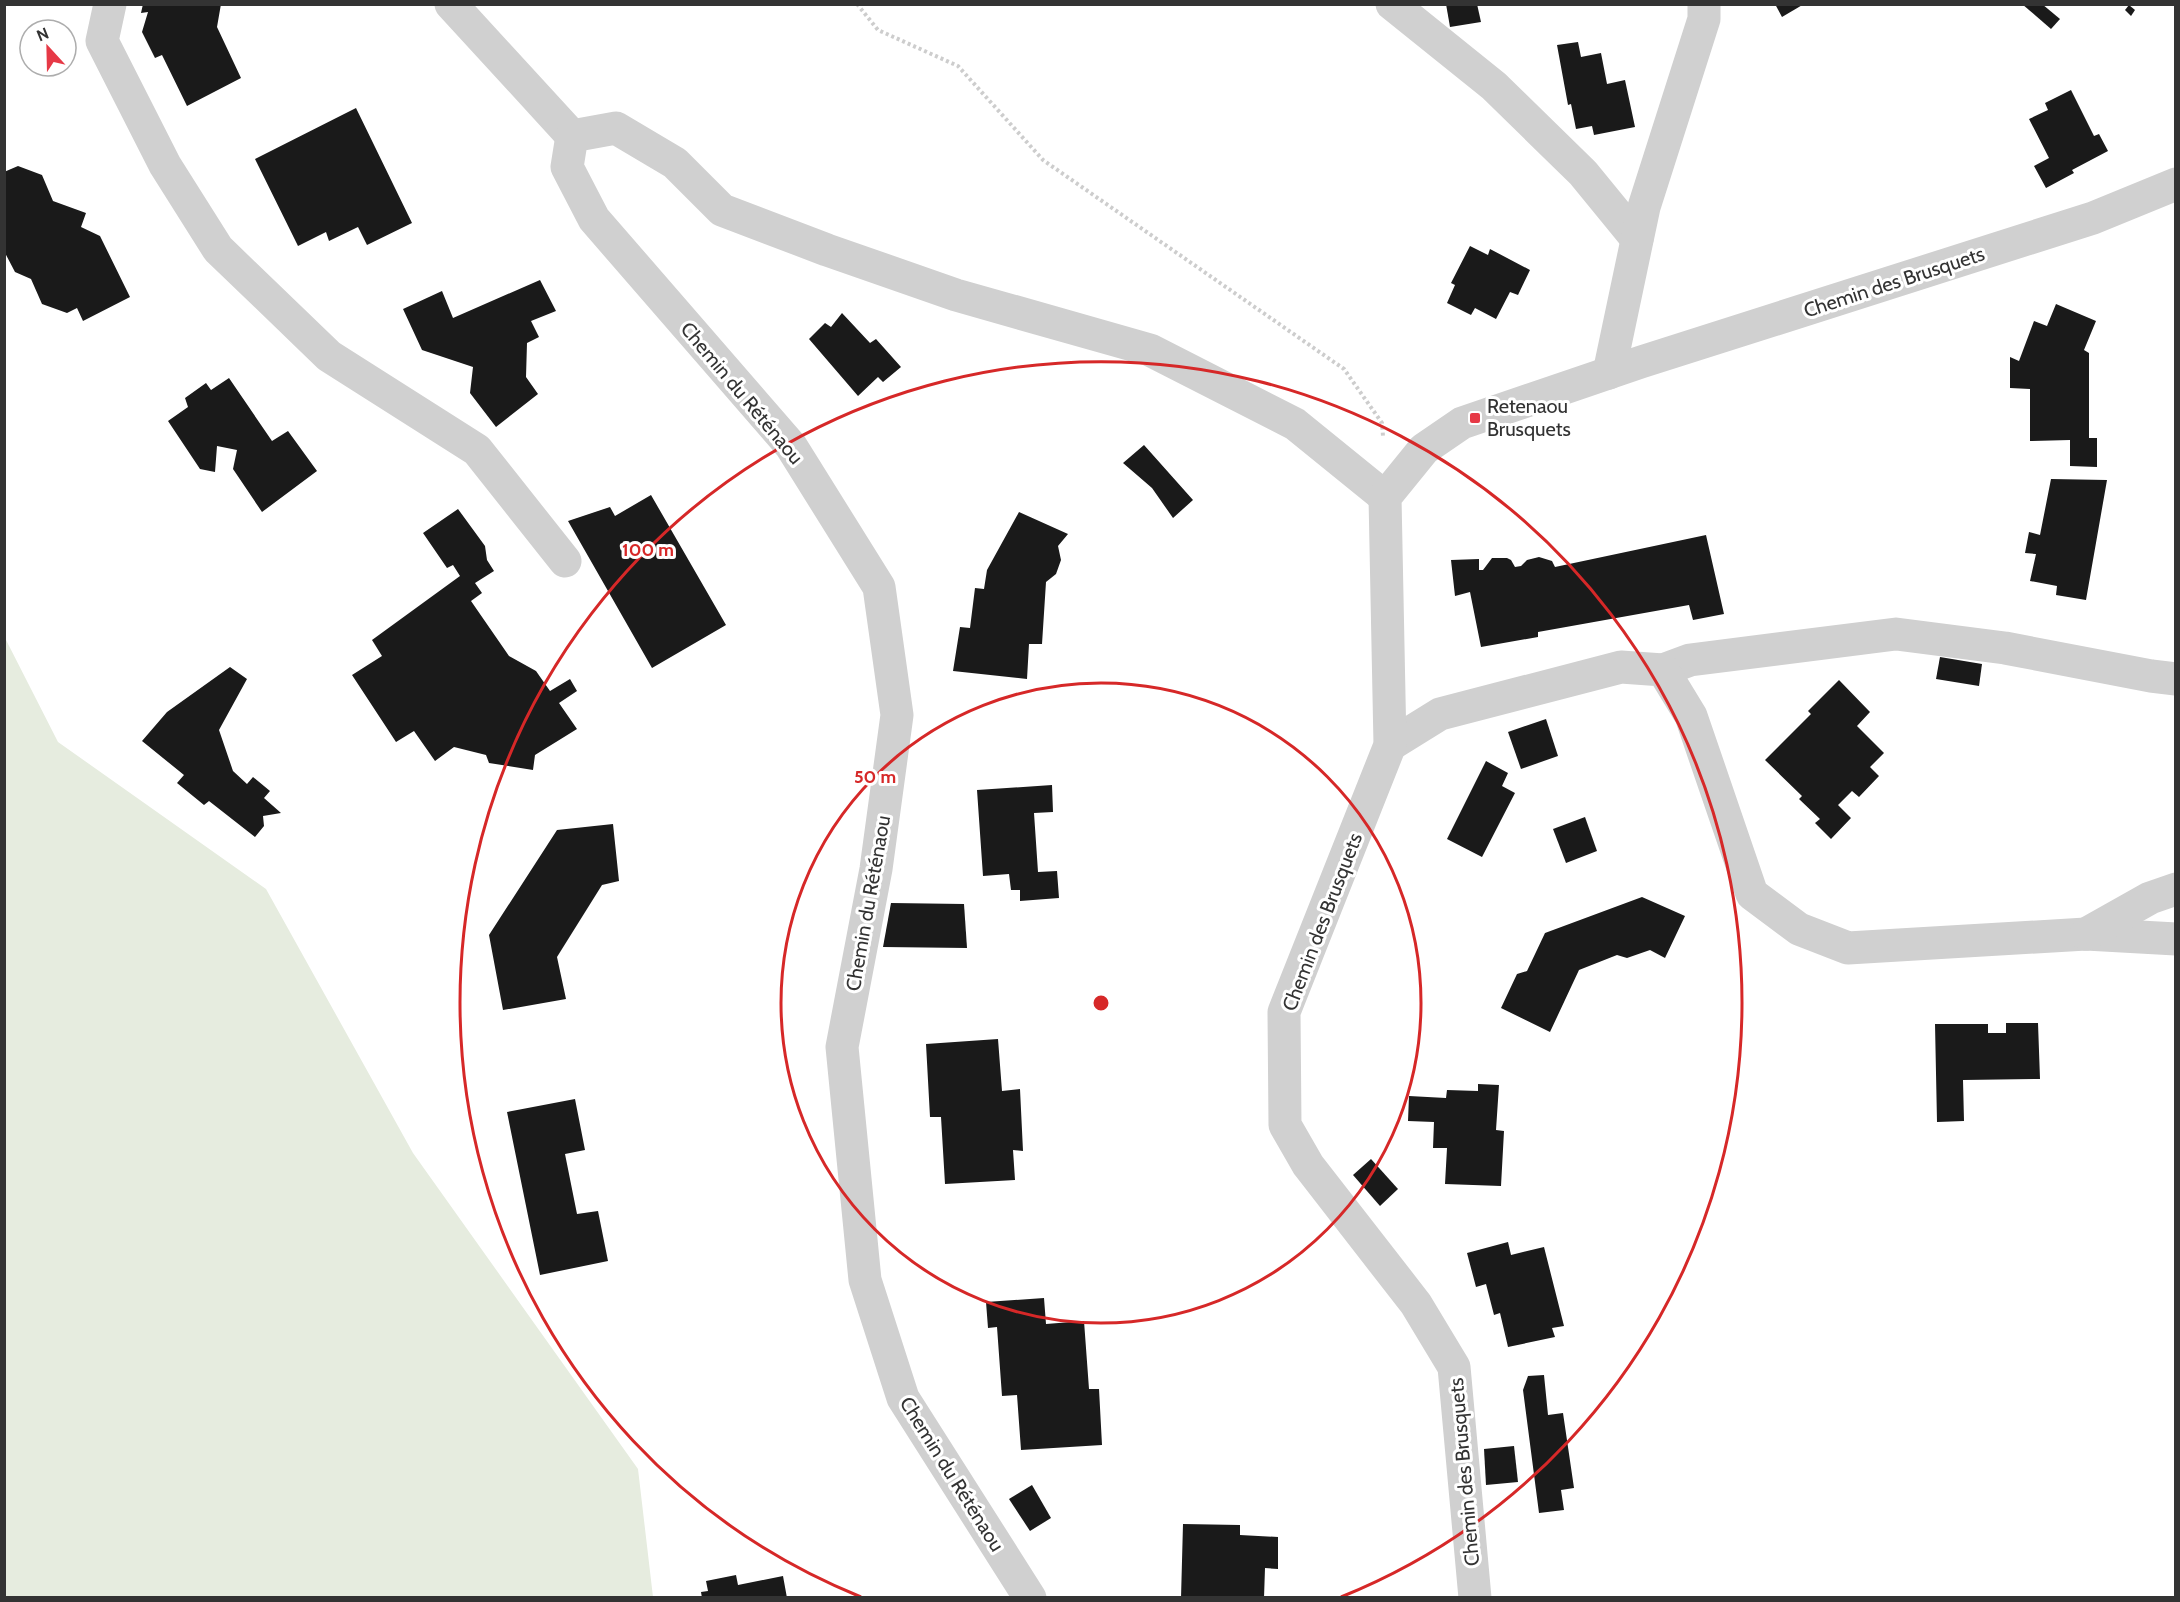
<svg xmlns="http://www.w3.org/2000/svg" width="2180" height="1602" font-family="Cabin,sans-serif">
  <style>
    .green { fill: #e6ecdf }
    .building { fill: #1a1a1a }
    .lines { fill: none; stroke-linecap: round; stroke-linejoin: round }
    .path { stroke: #cdcdcd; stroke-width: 4; stroke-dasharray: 3 3; stroke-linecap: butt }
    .minor { stroke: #d0d0d0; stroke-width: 33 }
    .ring { fill: none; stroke: #d62828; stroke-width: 3 }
    .poi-dot { fill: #e63946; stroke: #fff; stroke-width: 2 }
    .labels { text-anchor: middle; stroke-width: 6; stroke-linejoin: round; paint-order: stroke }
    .street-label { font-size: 20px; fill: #333; stroke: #fff }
    .poi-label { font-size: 20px; fill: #333; stroke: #fff; text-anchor: start }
    .centre { fill: #d62828; stroke: #fff; stroke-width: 3 }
    .ring-label { font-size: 18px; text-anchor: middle; font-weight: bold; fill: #d62828; stroke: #fff; stroke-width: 6; stroke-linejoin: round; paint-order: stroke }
  </style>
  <rect width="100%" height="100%" fill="#fff"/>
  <!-- green -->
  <polygon class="green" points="4,636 58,742 266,889 413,1153 638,1469 653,1597 5,1597"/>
  <!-- building -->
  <g class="building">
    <polygon points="143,4 221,4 217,27 241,78 187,106 162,55 155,58 142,32 148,12 141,13"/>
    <polygon points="1446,4 1477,4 1481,22 1450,27"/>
    <polygon points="1775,4 1804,4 1782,17"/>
    <polygon points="2022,4 2042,4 2060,19 2051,29"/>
    <polygon points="2129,5 2135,10 2131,16 2125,10"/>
    <polygon points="1578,42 1581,57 1601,53 1607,84 1625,80 1635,127 1594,135 1592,126 1576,129 1571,104 1568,105 1557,45"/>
    <polygon points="2071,90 2094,136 2099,134 2108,151 2072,170 2074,173 2046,188 2034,166 2049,158 2029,119 2048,110 2045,103"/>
    <polygon points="356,108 412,223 367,245 358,227 329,241 326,232 298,246 255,159"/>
    <polygon points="18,166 42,175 53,201 86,213 81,227 100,236 130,297 83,321 77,308 67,313 42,304 31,279 15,272 4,251 4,172"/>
    <polygon points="1470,246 1488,255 1490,249 1530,270 1518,295 1510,292 1496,319 1475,308 1471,315 1447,303 1455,285 1451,283"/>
    <polygon points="540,280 556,311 531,321 539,337 527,343 526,377 538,394 496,427 470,393 473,367 422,350 403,309 442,291 453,318"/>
    <polygon points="2056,304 2096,321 2084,350 2089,353 2089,438 2097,438 2097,467 2070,466 2070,440 2030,441 2030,389 2010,388 2010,357 2019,361 2034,321 2047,326"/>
    <polygon points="842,313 870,343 876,339 901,367 883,382 878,377 858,396 809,339 825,323 831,327"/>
    <polygon points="229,378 272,441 288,431 317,471 262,512 233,469 237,450 217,446 215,472 200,469 168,421 188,407 185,398 206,383 211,390"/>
    <polygon points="1144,445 1193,500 1173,518 1152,488 1123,463"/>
    <polygon points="2051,479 2107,480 2086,600 2056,595 2057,586 2030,581 2036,554 2025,553 2029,532 2040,535"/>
    <polygon points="651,495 726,625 652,668 568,521 610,507 615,516"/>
    <polygon points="458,509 485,546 487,560 494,571 475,583 482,593 471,601 509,656 536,671 550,691 570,679 577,691 559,703 577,729 535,755 533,770 489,763 486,755 454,747 435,761 414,731 396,742 352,675 382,656 372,640 460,576 453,565 447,568 423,533"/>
    <polygon points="1019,512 1068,534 1058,546 1061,560 1056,574 1046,582 1042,644 1029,644 1027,679 953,671 960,627 970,628 975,588 984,589 987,570"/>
    <polygon points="1706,535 1724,614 1693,620 1689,605 1538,632 1538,637 1481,647 1470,592 1455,596 1451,560 1479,559 1479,570 1483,570 1492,558 1507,558 1511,560 1515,567 1521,566 1527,560 1539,557 1552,561 1555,567"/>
    <polygon points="1940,657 1982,664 1979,686 1936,679"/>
    <polygon points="230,667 247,679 219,730 233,771 247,784 253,777 270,791 264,798 281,813 263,816 264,826 255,837 209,801 204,805 177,783 184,775 142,741 167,712"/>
    <polygon points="1839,680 1870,712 1857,726 1884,753 1870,767 1879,776 1859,797 1852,791 1838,805 1851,818 1831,839 1815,823 1820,819 1799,799 1802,796 1765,760 1811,714 1808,711"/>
    <polygon points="1546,719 1558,756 1521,769 1508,732"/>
    <polygon points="1486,761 1508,773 1502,786 1515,793 1482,857 1447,839"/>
    <polygon points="1052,785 1053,812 1034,813 1038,872 1057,871 1059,898 1020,901 1020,890 1011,890 1009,874 983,876 977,790"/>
    <polygon points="1585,817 1597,851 1566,863 1553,829"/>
    <polygon points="613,824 619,881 602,885 557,957 566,999 503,1010 489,935 557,830"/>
    <polygon points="1642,897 1685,916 1665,958 1650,950 1627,958 1617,955 1579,970 1550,1032 1501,1008 1517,974 1527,971 1545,933"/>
    <polygon points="891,903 964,904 967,948 883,947"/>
    <polygon points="2006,1023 2038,1023 2040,1079 1963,1080 1964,1121 1937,1122 1935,1024 1988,1024 1988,1033 2006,1033"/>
    <polygon points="998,1039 1002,1091 1020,1089 1023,1151 1013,1150 1015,1180 945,1184 941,1117 930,1117 926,1044"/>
    <polygon points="1478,1084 1499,1085 1496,1130 1504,1131 1501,1186 1445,1184 1447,1148 1433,1148 1434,1122 1408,1121 1409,1096 1446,1098 1447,1090 1478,1091"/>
    <polygon points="575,1099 585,1150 565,1154 577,1214 598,1211 608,1261 540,1275 507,1112"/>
    <polygon points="1371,1159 1398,1189 1380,1206 1353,1175"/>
    <polygon points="1508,1242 1511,1255 1544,1247 1564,1326 1552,1328 1555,1337 1508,1347 1500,1313 1494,1315 1486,1284 1476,1287 1467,1253"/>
    <polygon points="1044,1298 1046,1324 1084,1321 1089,1389 1099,1389 1102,1445 1021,1450 1017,1395 1002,1396 997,1327 988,1328 986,1302"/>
    <polygon points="1544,1375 1548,1415 1563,1413 1574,1488 1561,1490 1564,1510 1539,1513 1523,1390 1528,1376"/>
    <polygon points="1514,1446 1518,1482 1486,1485 1484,1449"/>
    <polygon points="1032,1485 1051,1518 1030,1531 1009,1499"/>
    <polygon points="1183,1524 1240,1525 1240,1535 1278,1537 1278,1569 1265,1568 1264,1598 1181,1598"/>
    <polygon points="736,1575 738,1585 783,1576 787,1598 702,1598 701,1592 708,1591 706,1581"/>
  </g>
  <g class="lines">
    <!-- path -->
    <polyline class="path" points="857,4 878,30 958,66 1043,160 1344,369 1382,423 1383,436"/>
    <!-- minor -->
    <g class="minor">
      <polyline points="110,4 102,41 165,165 218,249 329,356 477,450 565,561"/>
      <polyline points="451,4 572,136"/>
      <polyline points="1392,4 1494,86 1583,173 1637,239"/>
      <polyline points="1609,373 1644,207 1704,19 1704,4"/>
      <polyline points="1663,670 1690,660 1896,634 2005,648 2151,676 2176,679"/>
      <polyline points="1390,745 1440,714 1621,667 1663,670 1691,716 1752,894 1799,929 1848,948 2086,934 2176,939"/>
      <polyline points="2086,934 2150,898 2176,889"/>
      <polyline points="1030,1598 903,1398 865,1280 842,1047 876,869 897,715 879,587 791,446 594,219 567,167 572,136 616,128 675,163 722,210 827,250 956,295 1150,350 1295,424 1385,497"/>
      <polyline points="1475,1598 1454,1367 1416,1304 1308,1165 1285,1125 1284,1012 1390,745 1385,497 1424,449 1462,423 1641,362 2093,218 2176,184"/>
    </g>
  </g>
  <!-- distance rings -->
  <g class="ring">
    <circle cx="1101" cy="1003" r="320"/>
    <path d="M861 1597A641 641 0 1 1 1341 1597"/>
  </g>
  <!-- markers -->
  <rect class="poi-dot" x="1469" y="412" width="12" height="12" rx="3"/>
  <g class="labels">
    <!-- street labels -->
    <g class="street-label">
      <text transform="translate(1894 282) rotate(-18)" y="7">Chemin des Brusquets</text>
      <text transform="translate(742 393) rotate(50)" y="7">Chemin du Réténaou</text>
      <text transform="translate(868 903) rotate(-80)" y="7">Chemin du Réténaou</text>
      <text transform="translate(1322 922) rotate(-69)" y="7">Chemin des Brusquets</text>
      <text transform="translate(1464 1472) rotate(-95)" y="7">Chemin des Brusquets</text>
      <text transform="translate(952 1474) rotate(58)" y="7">Chemin du Réténaou</text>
    </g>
    <!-- poi labels -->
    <g class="poi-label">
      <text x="1487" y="413">Retenaou<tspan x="1487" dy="23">Brusquets</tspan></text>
    </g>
  </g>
  <circle cx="1101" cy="1003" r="9" class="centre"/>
  <g class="ring-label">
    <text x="648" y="556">100 m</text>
    <text x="875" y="783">50 m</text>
  </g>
  <!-- border -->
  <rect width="2180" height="1602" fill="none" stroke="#333333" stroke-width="12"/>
  <!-- north arrow -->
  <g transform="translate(48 48) rotate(338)"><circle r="28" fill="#ffffff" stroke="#adadad" stroke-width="1.5"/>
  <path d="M0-4.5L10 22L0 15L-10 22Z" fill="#e63946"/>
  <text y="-9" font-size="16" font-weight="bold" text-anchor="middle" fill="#333333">N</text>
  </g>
</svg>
